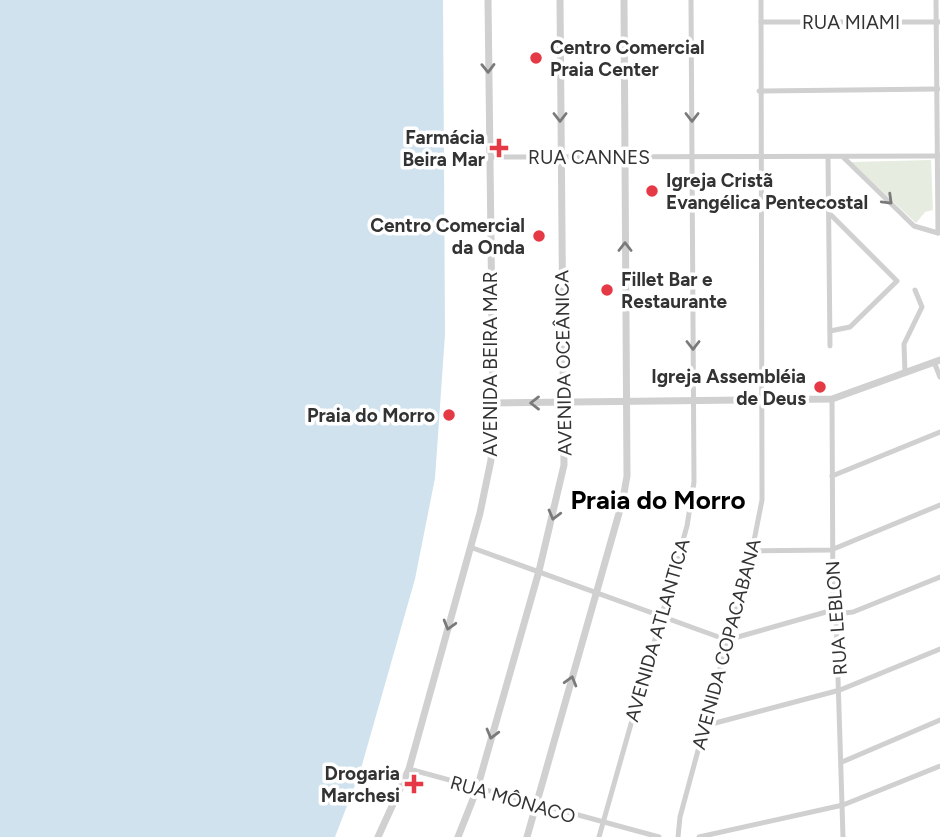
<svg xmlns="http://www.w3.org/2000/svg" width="940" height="837" font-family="Figtree,sans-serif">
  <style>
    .green { fill: #e6ecdf }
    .water { fill: #cfe2ee }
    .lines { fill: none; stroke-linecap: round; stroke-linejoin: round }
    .minor { stroke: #d0d0d0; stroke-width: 5 }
    .tertiary { stroke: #d0d0d0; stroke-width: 7 }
    .oneway { stroke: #7a7a7a }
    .poi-dot { fill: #e63946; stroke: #fff; stroke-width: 2.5 }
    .labels { text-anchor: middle; stroke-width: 7; stroke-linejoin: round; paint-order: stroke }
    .street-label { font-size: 19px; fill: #333; stroke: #fff }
    .poi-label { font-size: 19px; font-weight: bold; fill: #333; stroke: #fff; text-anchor: end }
    .district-label { font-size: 26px; font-weight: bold; fill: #000; stroke: #fff }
  </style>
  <rect width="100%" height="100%" fill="#fff"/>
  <!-- green -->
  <polygon class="green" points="931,160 933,210 925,212 916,223 851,162"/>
  <!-- water -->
  <polygon class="water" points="0,0 443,0 445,334 435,478 415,579 360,772 335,837 0,837"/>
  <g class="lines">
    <!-- minor -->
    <g class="minor">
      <polyline points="936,0 938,233"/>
      <polyline points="761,22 940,22"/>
      <polyline points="759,91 938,89"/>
      <polyline points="490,157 940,156"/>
      <polyline points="828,157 830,346"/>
      <polyline points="844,158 914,226 938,233"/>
      <polyline points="830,331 850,327 897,281 831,215"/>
      <polyline points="934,362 940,377"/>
      <polyline points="905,373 904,344 922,307 915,290"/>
      <polyline points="832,399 833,610 836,614 843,837"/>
      <polyline points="832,476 940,432"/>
      <polyline points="470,547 727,640 833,610"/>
      <polyline points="752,551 831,550 940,505"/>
      <polyline points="836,614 853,612 940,577"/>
      <polyline points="704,726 840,690 940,649"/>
      <polyline points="842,762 940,720"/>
      <polyline points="409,769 659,837"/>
      <polyline points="599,837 687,526 694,482 691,0"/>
      <polyline points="678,837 680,817 752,551 762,500 761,0"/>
      <polyline points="699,837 843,805 940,766"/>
    </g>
    <!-- tertiary -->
    <g class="tertiary">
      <polyline points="493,403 832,399 940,360"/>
      <polyline points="378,837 409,769 480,513 491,460 493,403 488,0"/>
      <polyline points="458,837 477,789 539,571 564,465 560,0"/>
      <polyline points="527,837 623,499 627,476 624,0"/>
    </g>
  </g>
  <!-- one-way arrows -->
  <defs><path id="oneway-chevron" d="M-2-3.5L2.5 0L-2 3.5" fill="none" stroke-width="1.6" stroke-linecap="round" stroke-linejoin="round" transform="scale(1.75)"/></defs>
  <g class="oneway">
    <use href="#oneway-chevron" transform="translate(488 68) rotate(89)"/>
    <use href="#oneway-chevron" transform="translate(560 117) rotate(90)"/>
    <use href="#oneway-chevron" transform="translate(692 117) rotate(90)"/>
    <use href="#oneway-chevron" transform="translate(888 200) rotate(44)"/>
    <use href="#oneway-chevron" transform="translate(625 247) rotate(-90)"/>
    <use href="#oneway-chevron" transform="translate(693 345) rotate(90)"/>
    <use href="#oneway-chevron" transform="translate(535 403) rotate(180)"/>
    <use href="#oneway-chevron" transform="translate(554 515) rotate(105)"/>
    <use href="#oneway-chevron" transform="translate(449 625) rotate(106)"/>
    <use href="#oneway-chevron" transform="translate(571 681) rotate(-74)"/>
    <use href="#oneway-chevron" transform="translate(492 734) rotate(105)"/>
  </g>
  <!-- markers -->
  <g class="poi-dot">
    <circle cx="536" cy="58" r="7"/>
    <path d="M495.5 137.5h7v7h7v7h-7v7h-7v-7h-7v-7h7z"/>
    <circle cx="652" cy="191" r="7"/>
    <circle cx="539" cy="236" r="7"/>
    <circle cx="607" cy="290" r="7"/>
    <circle cx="820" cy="387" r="7"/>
    <circle cx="449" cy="415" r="7"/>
    <path d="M410.5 773.5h7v7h7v7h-7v7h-7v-7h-7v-7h7z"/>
  </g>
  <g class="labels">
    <!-- street labels -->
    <g class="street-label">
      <text x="851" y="29">RUA MIAMI</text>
      <text x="589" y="164">RUA CANNES</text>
      <text transform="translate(563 363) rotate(-91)" y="7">AVENIDA OCEÂNICA</text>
      <text transform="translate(490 364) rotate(-90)" y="7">AVENIDA BEIRA MAR</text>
      <text transform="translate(836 618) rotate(-94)" y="7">RUA LEBLON</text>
      <text transform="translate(657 630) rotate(-74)" y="7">AVENIDA ATLANTICA</text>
      <text transform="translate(726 644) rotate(-75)" y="7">AVENIDA COPACABANA</text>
      <text transform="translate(513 799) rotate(16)" y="7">RUA MÔNACO</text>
    </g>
    <!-- poi labels -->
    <g class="poi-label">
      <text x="550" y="54" text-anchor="start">Centro Comercial<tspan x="550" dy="22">Praia Center</tspan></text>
      <text x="485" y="144">Farmácia<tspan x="485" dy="22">Beira Mar</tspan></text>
      <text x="666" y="187" text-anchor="start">Igreja Cristã<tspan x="666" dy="22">Evangélica Pentecostal</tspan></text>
      <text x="525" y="232">Centro Comercial<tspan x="525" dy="22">da Onda</tspan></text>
      <text x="621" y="286" text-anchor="start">Fillet Bar e<tspan x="621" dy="22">Restaurante</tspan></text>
      <text x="806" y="383">Igreja Assembléia<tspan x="806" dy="22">de Deus</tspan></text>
      <text x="435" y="422">Praia do Morro</text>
      <text x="400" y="780">Drogaria<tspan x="400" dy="22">Marchesi</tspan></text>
    </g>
    <!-- district labels -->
    <g class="district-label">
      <text x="658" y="509">Praia do Morro</text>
    </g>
  </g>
</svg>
